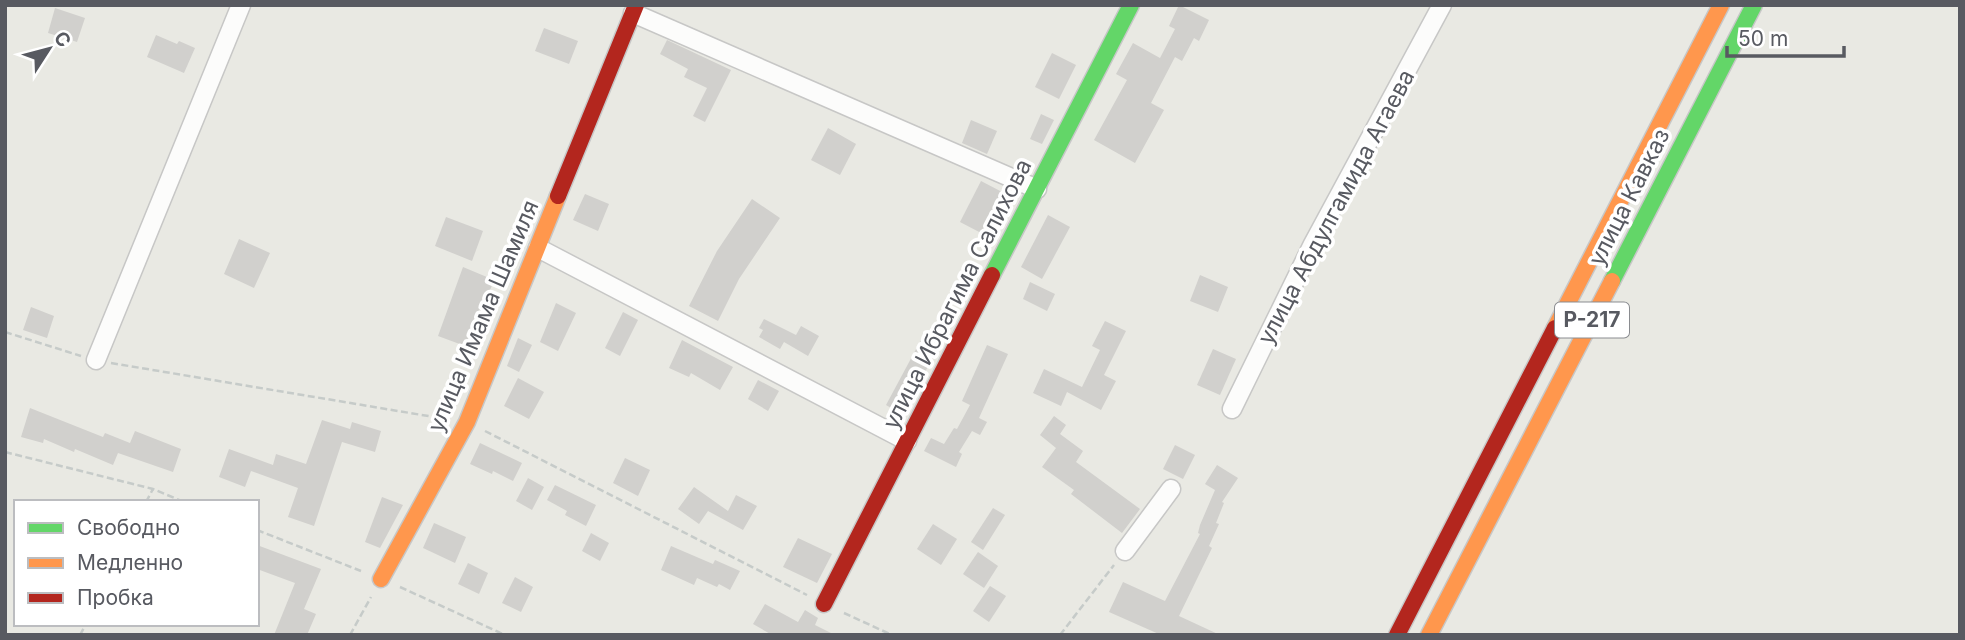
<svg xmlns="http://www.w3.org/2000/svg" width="1965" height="640" font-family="Inter,sans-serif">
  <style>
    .building { fill: #d1d0cd }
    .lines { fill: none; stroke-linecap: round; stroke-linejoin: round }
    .street-casing { stroke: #c7c7c6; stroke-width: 21 }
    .fast-casing { stroke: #c7c7c7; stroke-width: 19 }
    .slow-casing { stroke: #c7c7c7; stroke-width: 19 }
    .jam-casing { stroke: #c7c7c7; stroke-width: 19 }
    .path { stroke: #c6cbc9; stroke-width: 2.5; stroke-dasharray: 7 3.5; stroke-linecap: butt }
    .street { stroke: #fcfcfb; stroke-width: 18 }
    .fast { stroke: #63d668; stroke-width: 16 }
    .slow { stroke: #ff974d; stroke-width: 16 }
    .jam { stroke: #b3261e; stroke-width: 16 }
    .labels { text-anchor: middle; stroke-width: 7; stroke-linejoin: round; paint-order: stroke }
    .shield { fill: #fff; stroke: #8a8c90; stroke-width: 2 }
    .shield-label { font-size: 21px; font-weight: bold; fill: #585a61 }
    .street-label { font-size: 23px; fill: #585a61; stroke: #fff }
  </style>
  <rect width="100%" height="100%" fill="#e9e9e3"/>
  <!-- building -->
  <g class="building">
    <polygon points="1179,5 1209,20 1199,41 1194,38 1182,61 1175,57 1151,103 1164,110 1135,163 1094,140 1127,80 1116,74 1133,43 1160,58 1175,29 1169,26"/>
    <polygon points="55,8 85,18 77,42 48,33"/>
    <polygon points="544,28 578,41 569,64 535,51"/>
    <polygon points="156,35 177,44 179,41 195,48 184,73 147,57"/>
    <polygon points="667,40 731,70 705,122 693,116 707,88 684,77 688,69 660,54"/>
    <polygon points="1052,53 1076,65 1059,99 1035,87"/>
    <polygon points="1041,114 1054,120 1042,144 1030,139"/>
    <polygon points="971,120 997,131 987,154 962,143"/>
    <polygon points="828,128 856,144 840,175 811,160"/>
    <polygon points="981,181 1004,193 983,234 960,222"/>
    <polygon points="585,194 609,204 598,231 573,220"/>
    <polygon points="752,199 780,218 739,279 718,321 689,306 717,251"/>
    <polygon points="1048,215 1070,227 1042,279 1021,267"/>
    <polygon points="446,217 483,231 472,261 435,246"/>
    <polygon points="239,239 270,253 254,288 224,274"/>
    <polygon points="463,267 494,280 482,311 479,310 465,346 438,336"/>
    <polygon points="1200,275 1228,287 1218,312 1190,301"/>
    <polygon points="1030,282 1055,294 1047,311 1023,299"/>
    <polygon points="556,303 576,313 558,351 540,342"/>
    <polygon points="31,307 54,316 47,338 23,330"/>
    <polygon points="623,312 638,320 620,356 605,348"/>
    <polygon points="764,319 796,335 801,326 819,336 808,356 784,342 780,349 759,337 763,330 759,328"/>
    <polygon points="1105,321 1126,331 1104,375 1116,381 1101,410 1067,392 1061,406 1033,393 1044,369 1082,387 1100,350 1092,346"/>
    <polygon points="518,338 532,345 519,372 507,366"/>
    <polygon points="922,338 938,347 903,415 886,405"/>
    <polygon points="682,340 733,367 720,390 691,373 689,377 669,368"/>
    <polygon points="987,345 1008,354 979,418 987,422 980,435 972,431 959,452 962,454 956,467 924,451 931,438 944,444 954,428 957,429 970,405 962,401"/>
    <polygon points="1213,349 1236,359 1220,395 1197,385"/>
    <polygon points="518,378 544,392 529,419 504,406"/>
    <polygon points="758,380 779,391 768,411 748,399"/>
    <polygon points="30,408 103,437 105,433 130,443 135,431 181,449 173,472 118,453 113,465 75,449 74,452 44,439 43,443 21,437"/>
    <polygon points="1054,416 1066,425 1060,434 1083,451 1076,462 1140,509 1122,533 1071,494 1074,490 1042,467 1056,448 1040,435"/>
    <polygon points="322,420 350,429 352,422 381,431 375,452 342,442 314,526 288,517 298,488 251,471 245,487 219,477 229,449 273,465 276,454 306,464"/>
    <polygon points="480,443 522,463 513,481 493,471 492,474 470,464"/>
    <polygon points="1175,445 1195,455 1183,479 1163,469"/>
    <polygon points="625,458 650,470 638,496 613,483"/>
    <polygon points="1217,465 1238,478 1222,502 1224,503 1216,523 1219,524 1209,546 1212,548 1179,616 1220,635 1161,635 1109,612 1123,582 1165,601 1200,534 1198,533 1200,525 1215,490 1205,484"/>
    <polygon points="528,478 544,487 532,510 516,501"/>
    <polygon points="555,485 596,505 586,526 565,515 567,511 547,500"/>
    <polygon points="694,487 728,511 736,495 757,506 743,530 708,511 699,524 678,509"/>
    <polygon points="382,497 403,505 380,548 365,542"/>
    <polygon points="993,508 1005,515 983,550 971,542"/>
    <polygon points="434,523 466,537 455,563 423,548"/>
    <polygon points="933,524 957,539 941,565 917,549"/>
    <polygon points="591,533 609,543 600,561 582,551"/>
    <polygon points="798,538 832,554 817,583 783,567"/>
    <polygon points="257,545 321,569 304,609 316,614 307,635 274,635 295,583 257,569"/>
    <polygon points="671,546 713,564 715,560 740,571 730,590 719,584 717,587 697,578 694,585 661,570"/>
    <polygon points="978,552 998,566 984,588 963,574"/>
    <polygon points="468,563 488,573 479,594 458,584"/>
    <polygon points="515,577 533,587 521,612 502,603"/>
    <polygon points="990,586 1006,596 989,622 973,611"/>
    <polygon points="765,604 798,622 805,610 818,618 815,625 835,635 772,635 753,624"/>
  </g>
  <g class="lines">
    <!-- street casing -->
    <g class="street-casing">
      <g id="street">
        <polyline points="633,13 1037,189"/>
        <polyline points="538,248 907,441"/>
        <polyline points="96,360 241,5"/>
        <polyline points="1232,409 1313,244 1442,5"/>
        <polyline points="1125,551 1171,489"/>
      </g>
    </g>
    <!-- fast casing -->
    <g class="fast-casing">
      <g id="fast">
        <polyline points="992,275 1131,5"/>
        <polyline points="1612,281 1754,5"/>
      </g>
    </g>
    <!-- slow casing -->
    <g class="slow-casing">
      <g id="slow">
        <polyline points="1555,328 1721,5"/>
        <polyline points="381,579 467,422 558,196"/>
        <polyline points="1429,635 1612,281"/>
      </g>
    </g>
    <!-- jam casing -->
    <g class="jam-casing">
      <g id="jam">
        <polyline points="558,196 636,5"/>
        <polyline points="824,604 992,275"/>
        <polyline points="1397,635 1555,328"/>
      </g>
    </g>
    <!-- path -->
    <g class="path">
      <polyline points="5,332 81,356"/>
      <polyline points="111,363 446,419"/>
      <polyline points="485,431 807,595"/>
      <polyline points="5,452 153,489 184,502"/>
      <polyline points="146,502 153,489"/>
      <polyline points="257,530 361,571"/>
      <polyline points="400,587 505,635"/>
      <polyline points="844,613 892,635"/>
      <polyline points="80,635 86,624"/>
      <polyline points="350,635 371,597"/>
      <polyline points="1060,635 1114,565"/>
    </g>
    <!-- street -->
    <use href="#street" class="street"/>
    <!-- fast -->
    <use href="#fast" class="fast"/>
    <!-- slow -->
    <use href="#slow" class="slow"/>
    <!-- jam -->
    <use href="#jam" class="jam"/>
  </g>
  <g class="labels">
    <!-- shield labels -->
    <rect class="shield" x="1555" y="302.5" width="74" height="35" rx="5"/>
    <g class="shield-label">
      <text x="1592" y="327">Р-217</text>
    </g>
    <!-- street labels -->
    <g class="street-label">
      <text transform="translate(1629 197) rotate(-63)" y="8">улица Кавказ</text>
      <text transform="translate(1336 207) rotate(-62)" y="8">улица Абдулгамида Агаева</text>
      <text transform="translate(957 294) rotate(-63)" y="8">улица Ибрагима Салихова</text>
      <text transform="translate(483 316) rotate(-67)" y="8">улица Имама Шамиля</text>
    </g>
  </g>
  <!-- border -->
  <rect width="1965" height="640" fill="none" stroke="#585a61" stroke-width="14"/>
  <!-- legend -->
  <rect x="14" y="500" width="245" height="126" fill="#ffffff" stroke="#bcbdc0" stroke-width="2"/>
  <rect x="28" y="523" width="35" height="10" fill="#63d668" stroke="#bcbdc0" stroke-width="2"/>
  <text x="77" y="535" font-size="21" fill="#585a61">Свободно</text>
  <rect x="28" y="558" width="35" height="10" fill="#ff974d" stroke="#bcbdc0" stroke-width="2"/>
  <text x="77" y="570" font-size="21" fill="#585a61">Медленно</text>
  <rect x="28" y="593" width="35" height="10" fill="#b3261e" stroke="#bcbdc0" stroke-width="2"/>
  <text x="77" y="605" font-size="21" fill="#585a61">Пробка</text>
  <!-- north arrow -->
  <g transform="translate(49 49) rotate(54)" stroke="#ffffff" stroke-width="5" paint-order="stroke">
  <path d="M0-5L12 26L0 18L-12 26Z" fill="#585a61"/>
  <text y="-10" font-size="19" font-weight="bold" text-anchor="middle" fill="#585a61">С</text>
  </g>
  <!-- scale -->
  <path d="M1727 46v10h117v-10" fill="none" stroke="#585a61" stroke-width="3.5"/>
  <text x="1738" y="46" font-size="21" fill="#585a61" stroke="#ffffff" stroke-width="5" paint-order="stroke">50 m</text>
</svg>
